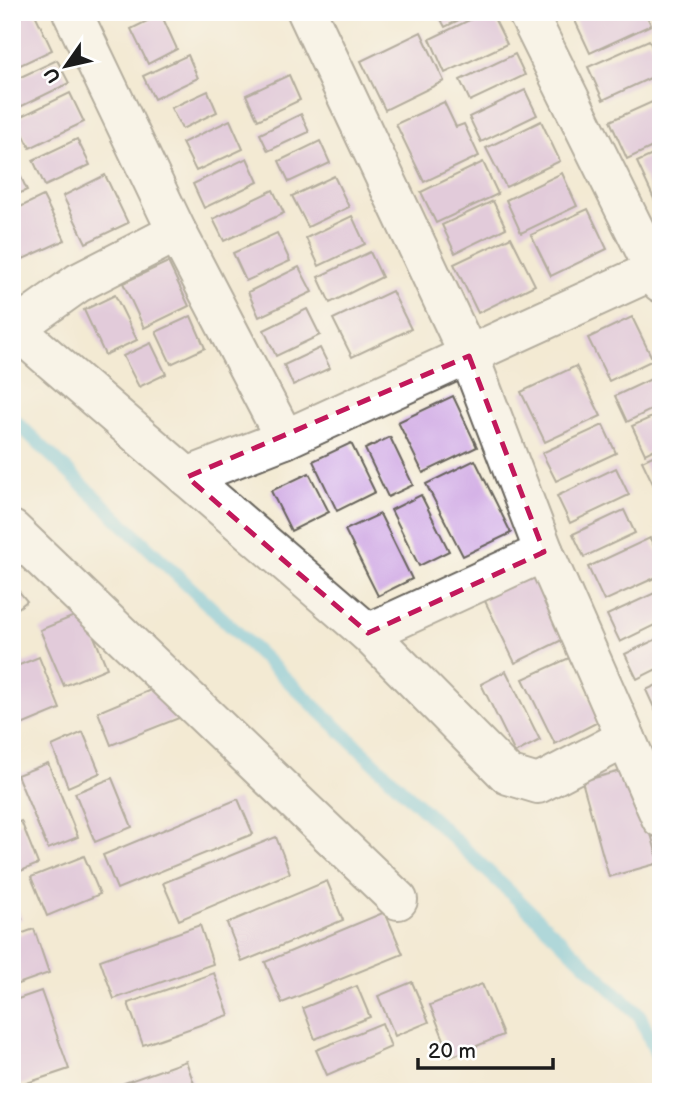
<svg xmlns="http://www.w3.org/2000/svg" width="673" height="1104" font-family="'Balsamiq Sans',sans-serif">
  <style>
    .lines { fill: none; stroke-linecap: round; stroke-linejoin: round }
    .stream { stroke: #61c1df; stroke-width: 14 }
    .building { fill: #cfa7e3 }
    .minor-casing { stroke: #67645c; stroke-width: 42 }
    .minor { stroke: #fff; stroke-width: 38 }
    .marked { fill: none; stroke: #c2185b; stroke-width: 5; stroke-dasharray: 14 9; stroke-linejoin: round }
  </style>
  <rect width="100%" height="100%" fill="#fff"/>
  <filter id="ink" filterUnits="userSpaceOnUse"><feTurbulence type="fractalNoise" baseFrequency=".0143" numOctaves="2"/><feDisplacementMap in="SourceGraphic" scale="14" xChannelSelector="R" yChannelSelector="G"/><feConvolveMatrix kernelMatrix="1 2 1 2 8 2 1 2 1" color-interpolation-filters="sRGB"/></filter>
  <filter id="wash" filterUnits="userSpaceOnUse"><feTurbulence type="fractalNoise" baseFrequency=".00686" numOctaves="4" result="noise"/><feDisplacementMap in="SourceGraphic" scale="28" xChannelSelector="R" yChannelSelector="G"/><feGaussianBlur stdDeviation="1.57" result="paint"/><feColorMatrix in="noise" values="0 0 0 0 0 0 0 0 0 0 0 0 0 0 0 0 0 1.4 0 .05"/><feComposite in="paint" operator="in"/></filter>
  <g filter="url(#wash)">
    <rect width="100%" height="100%" fill="#f3ead3"/>
    <g class="lines">
      <!-- stream -->
      <polyline class="stream" points="12,418 640,1016 661,1065"/>
    </g>
    <g id="blocks">
      <!-- building -->
      <g class="building">
        <polygon points="30,12 34,12 52,50 12,69 12,21"/>
        <polygon points="437,12 475,12 445,27"/>
        <polygon points="486,12 491,12 507,44 445,73 430,39"/>
        <polygon points="571,12 645,12 651,25 590,53"/>
        <polygon points="161,14 177,49 148,64 131,29"/>
        <polygon points="421,32 444,81 385,110 361,61"/>
        <polygon points="649,40 661,67 661,73 603,100 588,67"/>
        <polygon points="515,54 525,75 470,101 460,80"/>
        <polygon points="188,55 198,78 154,99 143,76"/>
        <polygon points="57,60 69,83 18,108 12,97 12,81"/>
        <polygon points="289,75 300,100 258,120 246,95"/>
        <polygon points="525,90 537,115 481,142 469,117"/>
        <polygon points="208,91 217,112 182,129 171,108"/>
        <polygon points="70,93 84,122 30,148 16,119"/>
        <polygon points="661,98 661,143 627,159 610,121"/>
        <polygon points="444,102 456,127 464,124 479,156 424,182 396,124"/>
        <polygon points="301,114 309,132 268,151 260,134"/>
        <polygon points="230,120 243,149 196,171 182,143"/>
        <polygon points="541,121 560,161 506,187 486,148"/>
        <polygon points="77,139 90,165 45,186 33,160"/>
        <polygon points="320,141 330,163 289,182 279,161"/>
        <polygon points="661,151 661,214 637,162"/>
        <polygon points="12,158 27,190 12,197"/>
        <polygon points="247,158 258,182 204,208 193,184"/>
        <polygon points="483,162 498,194 436,223 421,192"/>
        <polygon points="562,173 577,206 521,233 506,200"/>
        <polygon points="105,175 128,223 86,243 63,196"/>
        <polygon points="334,176 349,207 308,227 292,196"/>
        <polygon points="273,190 284,213 224,241 213,219"/>
        <polygon points="43,196 65,240 12,264 12,211"/>
        <polygon points="493,201 506,228 455,253 442,225"/>
        <polygon points="588,209 607,249 551,276 531,235"/>
        <polygon points="352,216 365,244 319,266 306,238"/>
        <polygon points="277,233 290,261 246,281 233,253"/>
        <polygon points="511,237 535,285 478,313 454,264"/>
        <polygon points="370,252 382,277 330,303 318,277"/>
        <polygon points="168,262 189,306 144,328 123,283"/>
        <polygon points="299,267 312,292 259,317 248,292"/>
        <polygon points="392,291 411,329 352,357 333,319"/>
        <polygon points="115,295 137,340 105,355 84,310"/>
        <polygon points="307,309 320,335 276,356 264,330"/>
        <polygon points="191,316 205,348 171,364 156,332"/>
        <polygon points="632,317 653,360 609,381 588,338"/>
        <polygon points="151,343 166,374 139,387 123,356"/>
        <polygon points="320,348 330,368 293,385 284,365"/>
        <polygon points="576,366 601,416 545,442 521,392"/>
        <polygon points="653,378 661,396 661,405 627,422 615,396"/>
        <polygon points="453,396 477,447 423,473 398,422"/>
        <polygon points="661,413 661,446 645,454 632,426"/>
        <polygon points="603,425 616,453 556,481 542,453"/>
        <polygon points="390,437 413,485 388,497 365,449"/>
        <polygon points="351,443 375,492 337,511 313,461"/>
        <polygon points="661,452 661,485 655,488 642,461"/>
        <polygon points="475,460 511,533 463,556 426,484"/>
        <polygon points="616,468 629,495 570,523 557,496"/>
        <polygon points="309,473 329,512 291,531 271,491"/>
        <polygon points="421,495 449,551 419,566 391,510"/>
        <polygon points="624,510 635,533 584,557 573,534"/>
        <polygon points="380,514 412,579 378,596 345,530"/>
        <polygon points="650,538 661,560 661,575 604,601 588,567"/>
        <polygon points="533,572 566,638 515,663 483,597"/>
        <polygon points="12,583 27,601 12,613"/>
        <polygon points="661,590 661,622 620,642 607,615"/>
        <polygon points="84,612 107,668 64,686 40,630"/>
        <polygon points="661,637 661,667 637,679 625,654"/>
        <polygon points="39,657 60,709 12,729 12,668"/>
        <polygon points="569,658 600,721 555,744 523,679"/>
        <polygon points="506,671 540,740 515,753 481,684"/>
        <polygon points="661,683 661,710 656,712 646,690"/>
        <polygon points="165,684 179,718 111,745 98,712"/>
        <polygon points="83,732 100,773 68,787 52,746"/>
        <polygon points="48,763 78,837 48,849 17,775"/>
        <polygon points="633,768 659,863 609,877 582,781"/>
        <polygon points="112,778 132,827 95,842 75,793"/>
        <polygon points="238,799 253,834 117,889 103,855"/>
        <polygon points="21,821 38,864 16,873 12,863 12,825"/>
        <polygon points="276,837 290,873 179,920 163,883"/>
        <polygon points="84,856 100,894 47,916 31,877"/>
        <polygon points="327,881 343,920 242,962 227,923"/>
        <polygon points="12,895 22,919 12,923"/>
        <polygon points="385,912 403,954 282,1003 265,962"/>
        <polygon points="200,925 213,964 114,999 100,960"/>
        <polygon points="34,929 49,973 12,986 12,937"/>
        <polygon points="214,973 229,1015 143,1045 128,1003"/>
        <polygon points="412,982 429,1022 395,1036 378,996"/>
        <polygon points="482,984 503,1035 451,1057 430,1005"/>
        <polygon points="357,986 370,1017 315,1039 303,1008"/>
        <polygon points="41,991 69,1069 12,1088 12,1001"/>
        <polygon points="382,1023 391,1047 327,1075 316,1050"/>
        <polygon points="186,1061 197,1092 127,1092 124,1083"/>
      </g>
    </g>
  </g>
  <g filter="url(#ink)">
    <use href="#blocks" fill-opacity="0" stroke="#67645c" stroke-width="2"/>
    <g class="lines">
      <!-- minor casing -->
      <g class="minor-casing">
        <g id="minor">
          <polyline points="72,12 177,232 285,439"/>
          <polyline points="307,12 469,356 544,552 661,818"/>
          <polyline points="527,12 661,283"/>
          <polyline points="12,326 368,633 508,775 538,784 626,738"/>
          <polyline points="15,328 78,283 177,232"/>
          <polyline points="187,477 285,439 661,267"/>
          <polyline points="12,530 398,900"/>
          <polyline points="368,633 544,552"/>
        </g>
      </g>
      <!-- minor -->
      <use href="#minor" class="minor"/>
    </g>
  </g>
  <!-- marked area -->
  <path d="M0 0H673V1104H0ZM469 356 544 552 368 633 187 477Z" fill="#f3ead3" fill-opacity=".55" fill-rule="evenodd"/>
  <path class="marked" d="M469 356 544 552 368 633 187 477Z"/>
  <!-- margin -->
  <rect width="673" height="1104" fill="none" stroke="#fff" stroke-width="42"/>
  <!-- north arrow -->
  <g transform="translate(66 66) rotate(236)" stroke="#ffffff" stroke-width="5" paint-order="stroke">
  <path d="M0-5L12 26L0 18L-12 26Z" fill="#1c1c1c"/>
  <text y="-10" font-size="19" font-weight="bold" text-anchor="middle" fill="#1c1c1c">U</text>
  </g>
  <!-- scale -->
  <path d="M418 1058v10h135v-10" fill="none" stroke="#1c1c1c" stroke-width="3.5"/>
  <text x="428" y="1058" font-size="21" fill="#1c1c1c" stroke="#ffffff" stroke-width="5" paint-order="stroke">20 m</text>
</svg>
